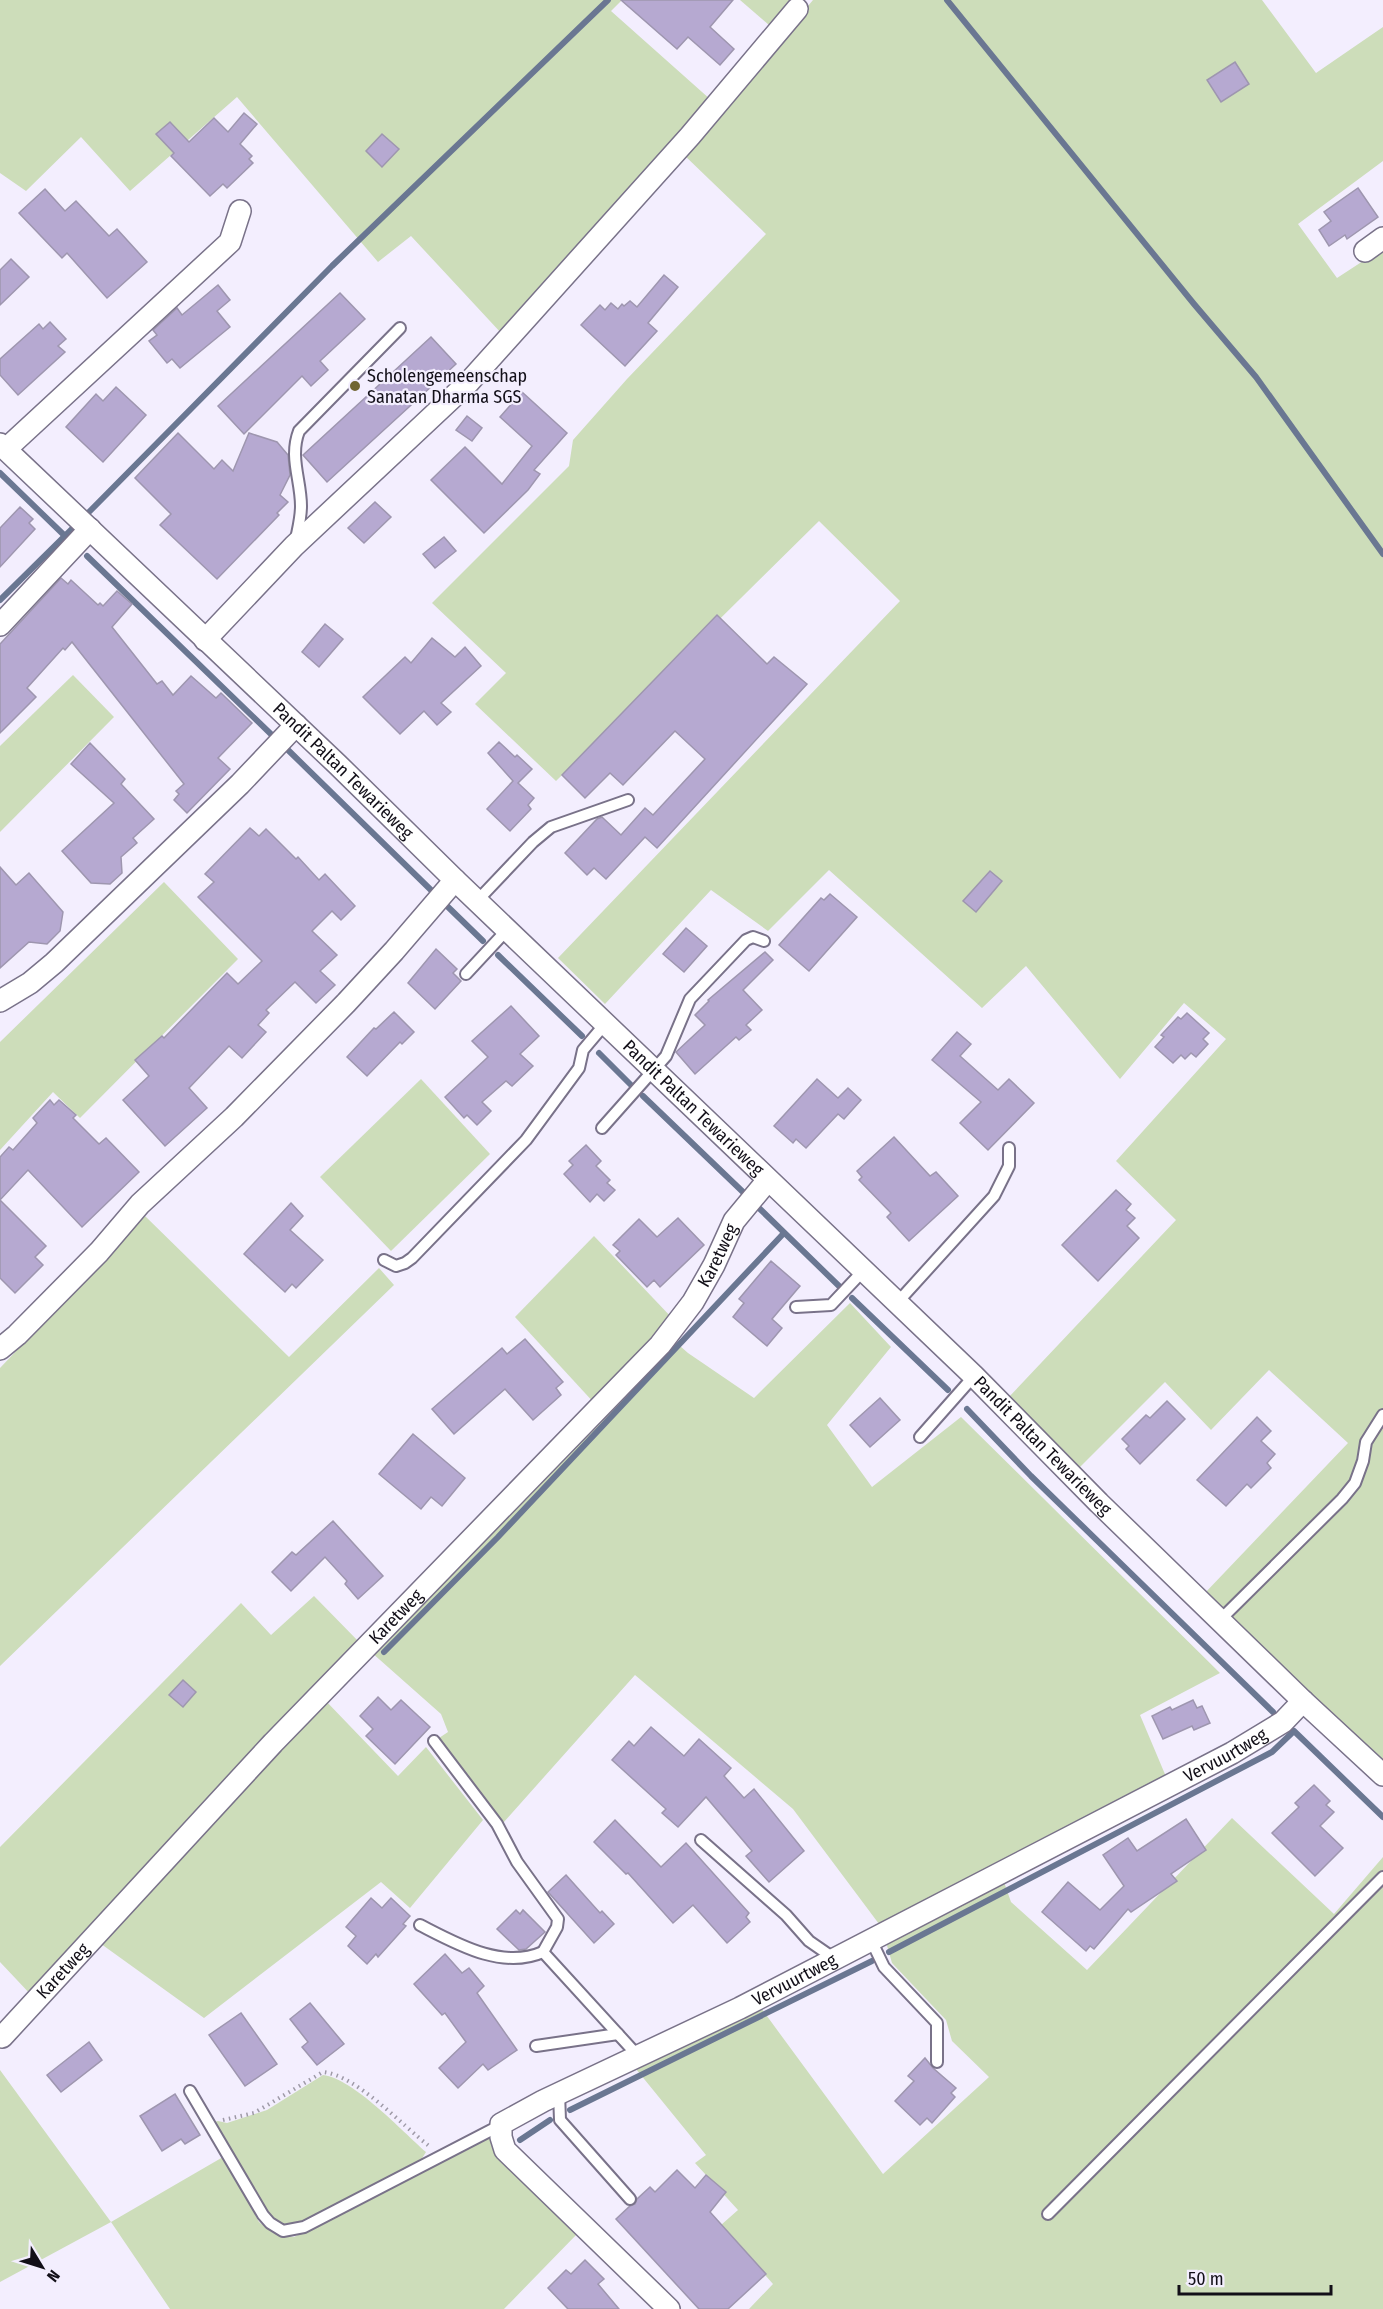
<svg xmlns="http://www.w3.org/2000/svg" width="1383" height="2309" font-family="'Fira Sans Condensed',sans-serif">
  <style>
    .green { fill: #cdddba }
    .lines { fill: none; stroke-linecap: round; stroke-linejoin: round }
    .stream { stroke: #6a7792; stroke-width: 6 }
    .building { fill: #b6a9d1; stroke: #9e96af; stroke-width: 1.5 }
    .service-casing { stroke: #797289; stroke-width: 14 }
    .minor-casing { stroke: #797289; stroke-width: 24 }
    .path { stroke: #9e9aa7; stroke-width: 4; stroke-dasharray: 1.5 4.5; stroke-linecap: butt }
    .service { stroke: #fff; stroke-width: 10 }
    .minor { stroke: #fff; stroke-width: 21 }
    .poi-dot { fill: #706431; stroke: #f3eefe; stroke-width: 2 }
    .labels { text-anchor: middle; stroke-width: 4.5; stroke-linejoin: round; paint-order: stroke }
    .poi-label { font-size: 18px; fill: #120f18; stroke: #f3eefe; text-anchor: start }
    .street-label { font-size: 18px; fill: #120f18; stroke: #f3eefe }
  </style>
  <rect width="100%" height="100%" fill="#f3eefe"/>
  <!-- green -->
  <g class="green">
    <polygon points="0,0 622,0 611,11 711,100 502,334 411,236 378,262 237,97 130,191 81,137 26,191 0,173"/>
    <polygon points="740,0 792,0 769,25"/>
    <polygon points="813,0 1262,0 1316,73 1383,27 1383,161 1298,224 1337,278 1383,248 1383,1766 1204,1594 1348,1443 1269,1370 1211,1430 1165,1382 1077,1470 1008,1398 1176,1220 1116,1161 1226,1039 1184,1003 1120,1079 1026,966 982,1008 829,870 768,931 711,890 605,1004 558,958 900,601 819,521 556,781 475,704 506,673 432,603 569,466 573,440 627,379 766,234 683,154"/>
    <polygon points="73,675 114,717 0,832 0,746"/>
    <polygon points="164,882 238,959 80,1118 53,1092 0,1150 0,1042"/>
    <polygon points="421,1079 490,1154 391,1251 320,1177"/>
    <polygon points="145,1216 289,1357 379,1268 394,1285 0,1666 0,1368"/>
    <polygon points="594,1236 673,1319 596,1405 515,1317"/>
    <polygon points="850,1303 891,1347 827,1425 872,1487 961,1417 1220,1673 1140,1715 1167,1779 882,1928 793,1809 635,1675 503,1823 439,1738 448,1732 441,1714 371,1652 672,1339 688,1353 754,1398"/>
    <polygon points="314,1596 361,1644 33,1997 0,1962 0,1847 241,1603 271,1635"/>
    <polygon points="324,1699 398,1776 426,1747 483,1820 410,1908 381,1882 204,2018 97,1941"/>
    <polygon points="1232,1818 1334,1914 1383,1857 1383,2309 749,2309 773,2284 721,2225 738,2210 695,2163 706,2155 636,2069 761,2008 883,2174 989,2077 952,2041 946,2020 892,1963 886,1942 1004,1882 1011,1902 1087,1970"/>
    <polygon points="0,2070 111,2222 223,2157 259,2222 273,2233 294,2237 495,2133 578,2233 504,2309 170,2309 111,2222 0,2282"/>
    <path d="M323 2075C354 2079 402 2131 426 2152L421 2160 295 2226C283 2227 276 2223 267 2215L214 2122 218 2121 227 2123 267 2110Z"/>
  </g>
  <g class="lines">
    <!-- stream -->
    <g class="stream">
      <polyline points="947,0 1194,304 1256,377 1383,554"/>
      <polyline points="0,473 65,536"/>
      <polyline points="89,512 332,266 608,0"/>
      <polyline points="87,556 276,739"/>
      <polyline points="0,600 73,528"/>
      <polyline points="288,750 433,892"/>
      <polyline points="446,905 483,941"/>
      <polyline points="498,955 582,1036"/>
      <polyline points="599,1053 633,1087"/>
      <polyline points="643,1096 743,1192"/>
      <polyline points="760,1209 839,1286"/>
      <polyline points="852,1298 948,1390"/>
      <polyline points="967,1409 1031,1476 1273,1712"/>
      <polyline points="384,1652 498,1537 784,1233"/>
      <polyline points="889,1952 1272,1752 1294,1731 1383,1817"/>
      <polyline points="570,2110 872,1961"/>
      <polyline points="520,2140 550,2120"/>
    </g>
  </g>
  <!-- building -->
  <g class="building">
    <polygon points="621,0 733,0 710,27 734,49 720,65 688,37 677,49"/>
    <polygon points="1235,62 1249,84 1221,102 1207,80"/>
    <polygon points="244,113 257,124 240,144 252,156 249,159 253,163 227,188 223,184 210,196 171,156 174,153 156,134 170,122 189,142 214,118 228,132"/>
    <polygon points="382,134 399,149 382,167 366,151"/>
    <polygon points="1358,188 1378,217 1347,239 1345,235 1329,246 1319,230 1331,221 1324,212"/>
    <polygon points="45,189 65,211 76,201 109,236 117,229 147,262 107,298 67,253 62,258 19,213"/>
    <polygon points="11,259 29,277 0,305 0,270"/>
    <polygon points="664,275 678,287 648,323 657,331 625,366 581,325 600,305 605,310 611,303 618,309 622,304 624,306 630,301 637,307"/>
    <polygon points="218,285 230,300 217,311 230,327 180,368 172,359 167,363 149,341 157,335 153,330 177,308 182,315"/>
    <polygon points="340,293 365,319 320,361 328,370 311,386 302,376 244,434 218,406"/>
    <polygon points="50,322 66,339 58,346 65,352 18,395 0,375 0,359 39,324 43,329"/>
    <polygon points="431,337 456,364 327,482 303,455"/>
    <polygon points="116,387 146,415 103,462 66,427 96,394 103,401"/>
    <polygon points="522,392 567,433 534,470 540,474 528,490 484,533 431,480 465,447 502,484 532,446 500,417"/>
    <polygon points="467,416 482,428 472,441 456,430"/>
    <polygon points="178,433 214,469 222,460 233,471 249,433 277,442 288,455 290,475 280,495 288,502 277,513 279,515 217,579 160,525 171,514 135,478"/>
    <polygon points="375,502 391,517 364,543 348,528"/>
    <polygon points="20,507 33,519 29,523 35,529 0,567 0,528"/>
    <polygon points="444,537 456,551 435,568 423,554"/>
    <polygon points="61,578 68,584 71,580 98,605 100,603 103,606 117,591 132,604 112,627 157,684 162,681 173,695 191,676 216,698 221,693 252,723 218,758 230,769 187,813 174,800 179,794 176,791 184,784 72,642 65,650 63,648 27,688 36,697 0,733 0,644"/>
    <polygon points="717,615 767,664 774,657 807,684 657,848 645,837 606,879 594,868 587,875 565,853 597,819 602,817 621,835 645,808 653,815 705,759 675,731 623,785 610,773 585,798 562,775"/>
    <polygon points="325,624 343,639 319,667 302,652"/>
    <polygon points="432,638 455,657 465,647 481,666 441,703 451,712 437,725 424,711 400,734 363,697 405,657 411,663"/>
    <polygon points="499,742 515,757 517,755 532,769 518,783 534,798 528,805 531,809 510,831 487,809 513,781 488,753"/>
    <polygon points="90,743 125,779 121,784 154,819 133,838 137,843 121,857 122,873 110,884 91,883 62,851 114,803 71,764"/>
    <polygon points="250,828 259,836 266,829 296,859 298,857 319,880 325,874 355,906 341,920 332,911 312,931 337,955 320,971 335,985 316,1003 295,982 266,1010 269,1013 258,1025 266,1032 242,1058 229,1046 189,1088 207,1108 165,1146 123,1100 149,1076 135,1060 162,1036 164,1038 227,973 238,984 262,961 198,897 214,882 205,874"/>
    <polygon points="0,867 16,885 29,873 63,912 60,931 47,944 29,942 0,968"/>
    <polygon points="990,871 1002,881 976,912 963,901"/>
    <polygon points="830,894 857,917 809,971 779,945 821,898 824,900"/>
    <polygon points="686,928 707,946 684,972 663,954"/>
    <polygon points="436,949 457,969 453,973 461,981 435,1009 408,983"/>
    <polygon points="765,952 773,960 743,990 762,1010 746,1025 751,1030 739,1040 736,1037 695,1074 676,1052 705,1025 695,1015 709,1001 708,1000"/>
    <polygon points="511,1006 539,1036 520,1054 533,1066 512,1086 506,1081 482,1102 491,1111 477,1125 467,1115 464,1118 445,1097 488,1057 472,1041"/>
    <polygon points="394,1012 414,1032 402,1044 400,1042 367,1076 347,1057 374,1028 376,1029"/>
    <polygon points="1187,1013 1209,1033 1203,1039 1208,1044 1196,1057 1191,1053 1185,1059 1181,1055 1173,1063 1155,1047 1164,1037 1161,1035 1178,1017 1181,1019"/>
    <polygon points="957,1032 971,1044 960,1056 998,1090 1009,1079 1034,1103 988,1150 960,1123 981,1102 932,1060"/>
    <polygon points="817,1079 838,1098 848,1088 861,1100 844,1119 838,1114 806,1148 796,1139 793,1143 774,1126"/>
    <polygon points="50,1100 54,1105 59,1100 76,1115 73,1118 99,1144 106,1138 139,1172 82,1227 28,1170 0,1200 0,1157 9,1147 13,1150 37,1123 33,1118"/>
    <polygon points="894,1137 930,1176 936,1172 958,1196 909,1241 887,1217 891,1213 859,1180 862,1177 857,1171"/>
    <polygon points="586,1145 601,1161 596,1166 610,1180 607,1183 615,1190 604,1201 597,1194 590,1202 564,1174 573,1165 569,1161"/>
    <polygon points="1116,1190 1131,1204 1126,1210 1135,1218 1127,1226 1139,1238 1098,1281 1062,1245"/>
    <polygon points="0,1200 46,1246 35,1257 43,1265 15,1293 0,1278"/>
    <polygon points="291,1203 303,1216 290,1230 323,1260 296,1288 292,1284 285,1292 244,1254"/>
    <polygon points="678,1218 704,1245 660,1287 654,1280 647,1287 616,1255 620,1251 613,1245 639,1219 657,1237"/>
    <polygon points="771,1261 800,1286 772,1319 782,1328 767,1346 733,1317 744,1303 739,1299"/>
    <polygon points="525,1339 563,1382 556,1388 561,1395 533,1420 505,1389 454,1434 432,1409 502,1348 507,1354"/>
    <polygon points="880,1398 900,1420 870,1447 850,1425"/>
    <polygon points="1167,1401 1185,1419 1140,1464 1126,1449 1129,1446 1122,1439 1146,1415 1150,1418"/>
    <polygon points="1257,1417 1271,1431 1261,1441 1275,1454 1267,1463 1271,1468 1251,1488 1247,1484 1226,1506 1197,1480"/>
    <polygon points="413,1434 465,1478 442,1506 431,1497 421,1509 379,1474"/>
    <polygon points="333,1521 383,1576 358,1599 345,1584 347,1581 325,1557 291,1591 272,1572 292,1552 296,1555"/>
    <polygon points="183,1680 196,1692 183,1707 169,1695"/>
    <polygon points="378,1697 391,1710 401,1700 430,1727 395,1764 366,1736 373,1729 360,1716"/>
    <polygon points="1193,1700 1197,1708 1202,1706 1210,1723 1194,1730 1192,1726 1163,1739 1152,1716 1170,1707 1172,1710"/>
    <polygon points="651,1727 684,1756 699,1739 731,1768 724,1776 744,1798 754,1789 804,1851 769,1882 746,1856 752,1851 706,1797 678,1827 662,1813 666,1809 612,1760 629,1741 634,1746"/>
    <polygon points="1314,1785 1330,1801 1326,1805 1334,1812 1320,1826 1343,1848 1315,1876 1272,1833 1299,1807 1295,1803"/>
    <polygon points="1186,1819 1206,1850 1171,1874 1177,1881 1131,1912 1128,1909 1094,1949 1090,1946 1086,1951 1042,1912 1068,1882 1100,1910 1124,1886 1103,1855 1128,1838 1137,1851"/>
    <polygon points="615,1820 661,1867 686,1843 749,1913 746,1917 750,1922 727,1943 693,1905 673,1923 628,1873 626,1874 594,1842"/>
    <polygon points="566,1875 600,1913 602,1911 614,1924 594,1943 548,1892"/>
    <polygon points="371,1898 382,1908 391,1898 410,1916 403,1924 406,1926 378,1957 376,1954 367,1964 348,1946 356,1936 346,1927"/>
    <polygon points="516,1910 520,1914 523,1910 545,1932 526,1949 519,1950 497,1929"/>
    <polygon points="445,1954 462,1973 469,1968 484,1986 477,1993 517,2050 488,2070 483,2064 458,2088 439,2068 466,2042 445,2013 442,2015 414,1984"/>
    <polygon points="310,2003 344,2044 317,2065 302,2047 308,2042 290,2019"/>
    <polygon points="241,2013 277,2064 245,2086 209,2035"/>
    <polygon points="89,2042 102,2060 61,2092 47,2075"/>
    <polygon points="925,2058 933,2068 956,2088 951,2093 955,2097 932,2123 927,2118 920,2125 895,2101 914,2081 908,2076"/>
    <polygon points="175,2094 200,2135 185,2144 181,2139 162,2151 140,2116"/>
    <polygon points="677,2170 695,2188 706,2175 726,2192 710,2212 766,2274 728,2309 699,2309 616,2219 630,2206 635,2204 637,2199 650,2187 655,2192"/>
    <polygon points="585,2260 604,2279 598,2284 619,2309 568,2309 548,2288 566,2270 571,2274"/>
  </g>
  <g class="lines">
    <!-- service casing -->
    <g class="service-casing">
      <g id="service">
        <path d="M296 539C298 529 301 518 301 506 301 480 289 457 299 431L400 328"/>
        <polyline points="477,901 533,842 551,827 628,800"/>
        <polyline points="466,974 507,930"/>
        <polyline points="602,1128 666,1056 690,999 746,940 753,937 764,941"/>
        <polyline points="384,1260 396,1266 405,1263 412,1258 526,1140 579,1068 583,1050 605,1024"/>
        <polyline points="897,1303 994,1196 1009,1166 1009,1148"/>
        <polyline points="796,1307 831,1305 863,1271"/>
        <polyline points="920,1437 974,1376"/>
        <polyline points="1220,1620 1342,1499 1355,1483 1363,1461 1366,1442 1383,1415"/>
        <polyline points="434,1741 497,1824 517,1862 558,1919 557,1927 543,1952 638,2056"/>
        <polyline points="701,1840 786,1915 809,1941 835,1959"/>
        <path d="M420 1925C457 1944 502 1970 543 1952"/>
        <polyline points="871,1940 884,1967 937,2023 937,2062"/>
        <polyline points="536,2046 618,2034"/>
        <polyline points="190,2091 263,2215 270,2223 283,2231 304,2227 501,2125"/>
        <polyline points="559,2093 560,2120 630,2199"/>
        <polyline points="1048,2214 1383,1877"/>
      </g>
    </g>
    <!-- minor casing -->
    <g class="minor-casing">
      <g id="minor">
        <polyline points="1365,251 1383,238"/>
        <path id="s1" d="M0 444 337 764 455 880 974 1376 1099 1503 1303 1701 1383 1775"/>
        <polyline points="6,449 230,242 240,211"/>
        <polyline points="0,625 90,529"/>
        <polyline points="205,640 294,546 469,382 690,136 797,9"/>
        <polyline points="0,1001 30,983 54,963 240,784 296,725"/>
        <polyline points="0,1349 17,1335 99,1252 140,1204 234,1117 346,1003 394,951 455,880"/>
        <path id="s2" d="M2 2037 273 1743 660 1345 693 1302 714 1265 734 1221 768 1180"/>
        <path id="s3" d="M669 2309 505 2150 501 2137V2124L543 2101 740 2008 1232 1753 1283 1722 1303 1701"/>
      </g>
    </g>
    <!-- path -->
    <path class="path" d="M223 2120 254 2113 323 2072C356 2075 402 2125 429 2146"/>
    <!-- service -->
    <use href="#service" class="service"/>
    <!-- minor -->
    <use href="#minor" class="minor"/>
  </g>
  <!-- markers -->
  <circle class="poi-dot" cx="355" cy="386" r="6"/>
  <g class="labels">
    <!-- poi labels -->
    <g class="poi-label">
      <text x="367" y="382">Scholengemeenschap<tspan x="367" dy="21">Sanatan Dharma SGS</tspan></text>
    </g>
    <!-- street labels -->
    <g class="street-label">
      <text dy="6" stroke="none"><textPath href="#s1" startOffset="474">Pandit Paltan Tewarieweg</textPath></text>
      <text dy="6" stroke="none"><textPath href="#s1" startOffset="960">Pandit Paltan Tewarieweg</textPath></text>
      <text dy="6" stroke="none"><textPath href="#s2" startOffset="1062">Karetweg</textPath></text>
      <text dy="6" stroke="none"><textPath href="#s1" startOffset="1446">Pandit Paltan Tewarieweg</textPath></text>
      <text dy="6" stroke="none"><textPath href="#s2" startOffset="576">Karetweg</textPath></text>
      <text dy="6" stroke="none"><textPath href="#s3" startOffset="1068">Vervuurtweg</textPath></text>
      <text dy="6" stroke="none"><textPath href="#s2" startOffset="90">Karetweg</textPath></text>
      <text dy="6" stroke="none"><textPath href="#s3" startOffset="582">Vervuurtweg</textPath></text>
    </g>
  </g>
  <!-- north arrow -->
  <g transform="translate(42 2267) rotate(128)" stroke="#f3eefe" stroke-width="4.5" paint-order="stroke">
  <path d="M0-4.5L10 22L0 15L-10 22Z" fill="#120f18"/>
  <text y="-9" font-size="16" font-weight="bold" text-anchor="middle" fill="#120f18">N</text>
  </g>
  <!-- scale -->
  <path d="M1179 2285v9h152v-9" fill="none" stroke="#120f18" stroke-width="3"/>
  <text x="1188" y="2285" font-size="18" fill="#120f18" stroke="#f3eefe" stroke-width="4.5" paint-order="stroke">50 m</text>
</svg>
